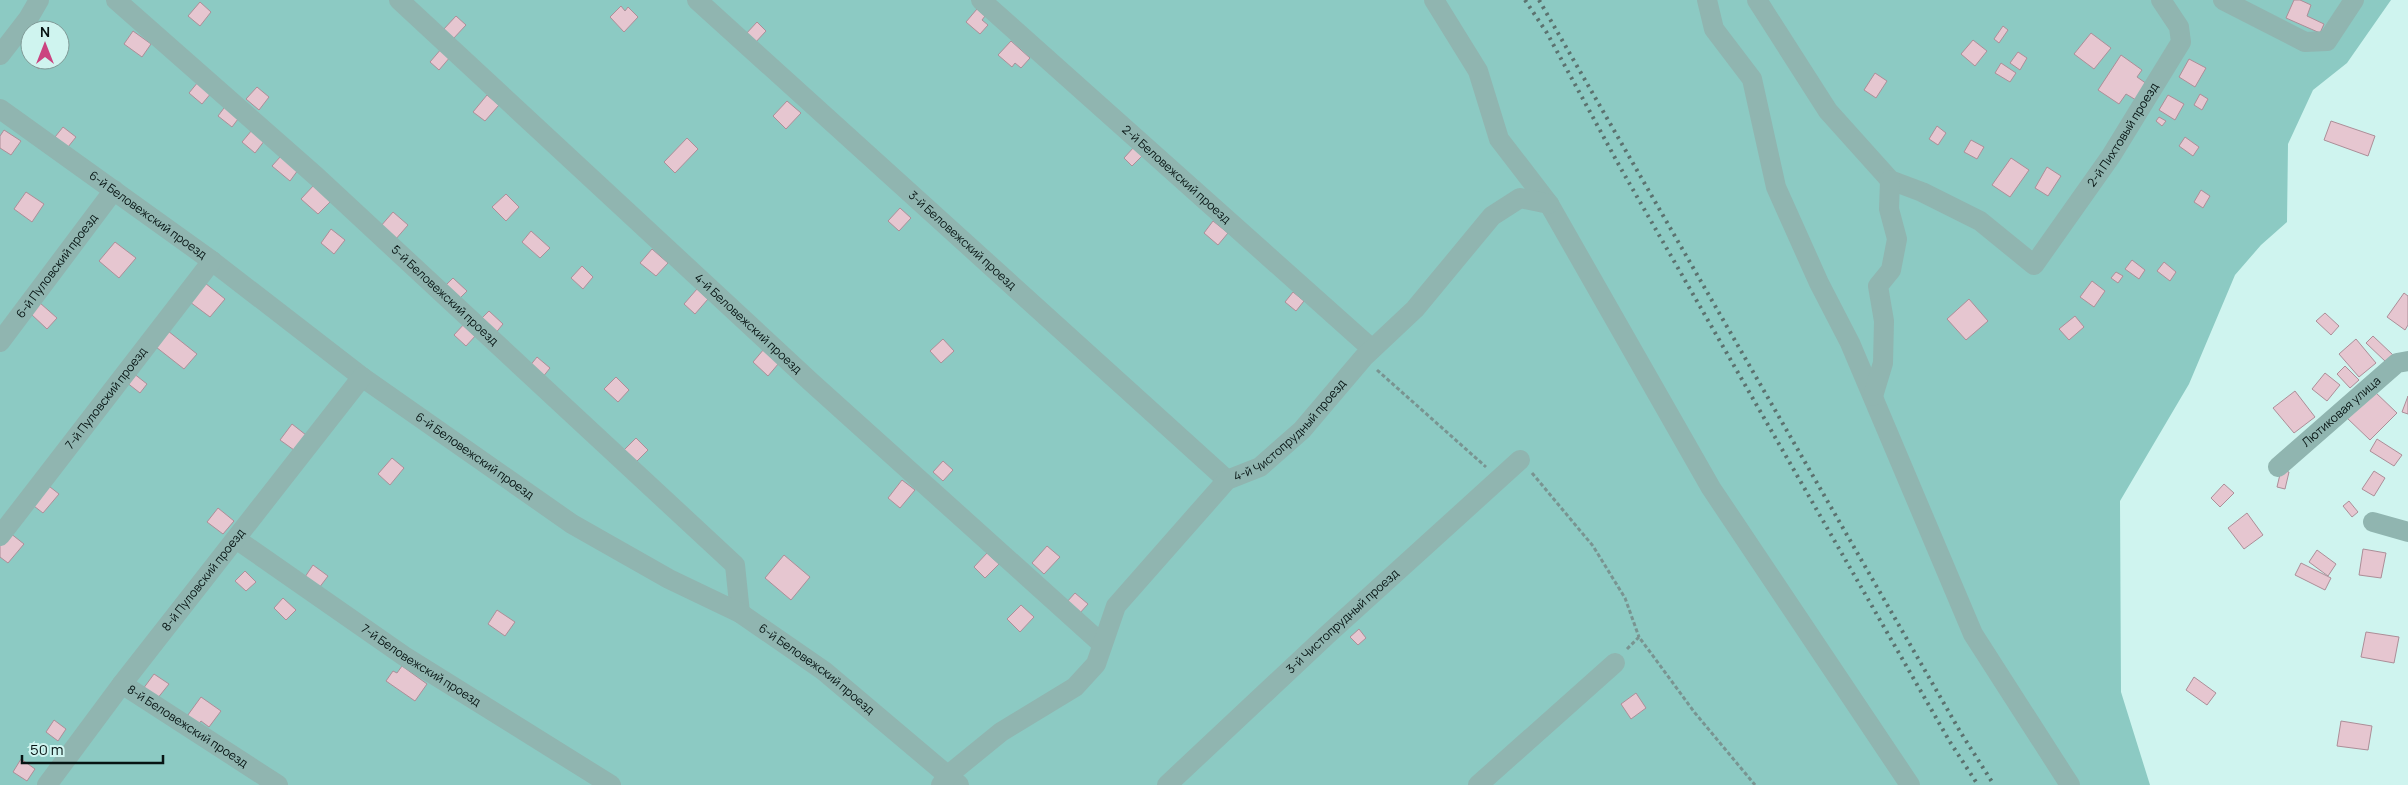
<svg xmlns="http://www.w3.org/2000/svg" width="2408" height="785" font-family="Manrope,sans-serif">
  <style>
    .green { fill: #8ccac3; fill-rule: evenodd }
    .building { fill: #e6c6d0; stroke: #ac8e98 }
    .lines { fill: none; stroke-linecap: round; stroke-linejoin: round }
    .path { stroke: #799491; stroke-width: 3; stroke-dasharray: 4 2.5; stroke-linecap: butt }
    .minor { stroke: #90b5b0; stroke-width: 20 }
    .rail { stroke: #5b726f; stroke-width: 4; stroke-dasharray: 2.5 5; stroke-linecap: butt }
    .labels { text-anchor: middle; stroke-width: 4.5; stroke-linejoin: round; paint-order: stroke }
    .street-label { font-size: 12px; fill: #071413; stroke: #cff4ef }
  </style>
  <rect width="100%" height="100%" fill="#cff4ef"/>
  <!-- green -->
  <path class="green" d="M0 0H2391L2347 63 2313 90 2288 144 2287 222 2261 245 2235 275 2189 384 2120 501 2121 692 2150 785H0ZM30 30H60V60H30Z"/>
  <!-- building -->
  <g class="building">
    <polygon points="2294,0 2300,0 2311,5 2307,16 2324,24 2320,33 2286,18"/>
    <polygon points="200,2 211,12 200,26 188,16"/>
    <polygon points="621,6 625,11 628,7 638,17 624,32 610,17"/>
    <polygon points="977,9 985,16 982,20 988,25 980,34 966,22"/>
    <polygon points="456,16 466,25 453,39 443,30"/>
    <polygon points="757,22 766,31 754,44 745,35"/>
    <polygon points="2003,26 2008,30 1999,43 1994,39"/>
    <polygon points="133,31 151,44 142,57 124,44"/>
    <polygon points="2091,33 2111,48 2094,69 2074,54"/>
    <polygon points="1973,40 1987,51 1975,66 1961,54"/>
    <polygon points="1011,41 1030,58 1021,68 1015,63 1012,67 998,55"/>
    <polygon points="442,48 451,56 439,70 430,62"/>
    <polygon points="2018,52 2027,58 2020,70 2010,63"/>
    <polygon points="2121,55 2142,70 2137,77 2147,84 2136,100 2126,94 2119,104 2098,90"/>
    <polygon points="30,58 30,60 45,60 39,69 28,60"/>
    <polygon points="2189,59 2206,68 2195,87 2179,77"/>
    <polygon points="2001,63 2016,73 2010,82 1995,73"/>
    <polygon points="1875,73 1887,81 1876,98 1864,90"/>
    <polygon points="198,82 212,92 202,104 189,93"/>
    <polygon points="257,87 269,97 259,110 246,99"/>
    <polygon points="2200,94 2208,99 2202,110 2194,105"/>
    <polygon points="487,95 499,105 485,121 473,112"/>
    <polygon points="2168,95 2184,104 2175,120 2159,110"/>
    <polygon points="787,101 801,113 786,129 773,116"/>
    <polygon points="227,104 241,115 232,127 218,116"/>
    <polygon points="2159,117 2166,121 2162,126 2156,121"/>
    <polygon points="2331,121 2375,136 2368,156 2324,140"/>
    <polygon points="1937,126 1946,133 1938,145 1929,139"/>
    <polygon points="63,127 76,137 68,147 55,137"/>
    <polygon points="4,130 21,141 11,155 0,148 0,136"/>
    <polygon points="252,130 265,140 255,153 242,142"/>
    <polygon points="2185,137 2199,147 2193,156 2179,146"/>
    <polygon points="687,138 698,149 675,173 664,162"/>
    <polygon points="1971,140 1984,147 1977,159 1964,152"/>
    <polygon points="1134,147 1143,155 1132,166 1124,158"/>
    <polygon points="281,156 298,170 290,181 272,166"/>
    <polygon points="2011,158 2029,170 2010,197 1992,185"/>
    <polygon points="2047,167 2061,176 2048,196 2035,188"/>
    <polygon points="314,185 331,201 318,214 301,199"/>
    <polygon points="2201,190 2210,196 2203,208 2194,202"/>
    <polygon points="26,192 44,204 32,222 14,209"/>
    <polygon points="506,194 519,207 506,221 492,207"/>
    <polygon points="900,208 911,218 899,231 888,221"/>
    <polygon points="393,212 408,225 395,240 380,227"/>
    <polygon points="1213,221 1228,233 1218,245 1204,233"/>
    <polygon points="331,229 345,240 334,254 321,243"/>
    <polygon points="531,231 550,248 540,258 522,242"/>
    <polygon points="115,242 136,258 119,278 99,261"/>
    <polygon points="652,249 668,263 656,276 640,263"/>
    <polygon points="2132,260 2145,270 2139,279 2125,269"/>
    <polygon points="2164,262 2176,272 2170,281 2157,271"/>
    <polygon points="582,266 593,277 583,289 571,278"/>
    <polygon points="2116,272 2123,276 2118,283 2111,278"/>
    <polygon points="453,278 467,291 456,302 443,288"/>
    <polygon points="2092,281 2105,291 2094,307 2080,297"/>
    <polygon points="205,283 225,299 210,317 190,302"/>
    <polygon points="697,289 708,299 695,314 684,304"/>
    <polygon points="1293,292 1304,301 1296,311 1285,302"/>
    <polygon points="2404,293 2408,296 2408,325 2405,330 2387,317"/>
    <polygon points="1969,299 1988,321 1966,340 1947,319"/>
    <polygon points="40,303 57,318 47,329 31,314"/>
    <polygon points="489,311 503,324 494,335 479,321"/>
    <polygon points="2325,313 2339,326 2331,335 2316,321"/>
    <polygon points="2075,316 2084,327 2069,340 2059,329"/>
    <polygon points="465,323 477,334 466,346 454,335"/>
    <polygon points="168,331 197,354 184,369 156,347"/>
    <polygon points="2373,336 2393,355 2386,362 2366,343"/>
    <polygon points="943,339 954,351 941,363 930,351"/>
    <polygon points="2356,339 2376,363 2359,377 2339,354"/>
    <polygon points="764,349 779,363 768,376 753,362"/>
    <polygon points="537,357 550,368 542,378 529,367"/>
    <polygon points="2345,366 2359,380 2350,388 2337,374"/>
    <polygon points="133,373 147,384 140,393 126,382"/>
    <polygon points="2325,373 2340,385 2327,401 2312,389"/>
    <polygon points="616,377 629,390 618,402 604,389"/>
    <polygon points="2295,391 2315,417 2294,433 2273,408"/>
    <polygon points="2374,391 2397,413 2370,440 2347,418"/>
    <polygon points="2408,396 2408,414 2402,412"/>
    <polygon points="292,424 306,435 294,450 280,440"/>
    <polygon points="636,438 648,450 634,464 622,452"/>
    <polygon points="2377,439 2402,455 2394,466 2370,451"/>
    <polygon points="392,458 404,468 390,485 378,474"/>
    <polygon points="943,461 953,470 943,481 933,472"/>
    <polygon points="2281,470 2289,472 2285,489 2277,487"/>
    <polygon points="2374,471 2385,478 2374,496 2362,489"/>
    <polygon points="902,480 915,490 900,508 888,498"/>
    <polygon points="45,483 59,494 43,513 30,503"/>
    <polygon points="2224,484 2234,493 2220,507 2211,498"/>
    <polygon points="2349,501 2358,512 2352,517 2343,506"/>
    <polygon points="218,508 234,521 223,534 207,522"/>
    <polygon points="2247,513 2263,535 2244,549 2228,528"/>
    <polygon points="10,533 24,544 8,563 0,557 0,545"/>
    <polygon points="1047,546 1060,557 1044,574 1032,563"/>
    <polygon points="2363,549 2386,553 2381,578 2359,575"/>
    <polygon points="2317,550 2336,564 2328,576 2309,562"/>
    <polygon points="987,553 999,564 985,578 974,567"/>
    <polygon points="784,555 810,577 791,600 765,578"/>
    <polygon points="2301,563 2331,578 2325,590 2295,575"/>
    <polygon points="313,565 328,576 319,588 305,577"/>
    <polygon points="245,571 256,582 246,591 235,581"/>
    <polygon points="1075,593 1088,604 1079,614 1066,603"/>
    <polygon points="283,598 296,610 286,620 274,608"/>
    <polygon points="1021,605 1034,617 1020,632 1007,619"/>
    <polygon points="497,610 515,622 505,636 488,624"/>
    <polygon points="1359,629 1366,638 1358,645 1350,637"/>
    <polygon points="2366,632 2399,637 2394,663 2361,657"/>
    <polygon points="402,666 427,684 415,701 386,681 393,671 397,673"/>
    <polygon points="154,674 169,684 157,699 143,689"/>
    <polygon points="2194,677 2216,693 2207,705 2186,690"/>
    <polygon points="1636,693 1646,708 1631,719 1621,704"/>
    <polygon points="201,697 221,711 209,727 201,721 196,727 185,719"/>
    <polygon points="54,720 66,729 58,741 46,732"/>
    <polygon points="2341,721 2372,726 2368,750 2337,746"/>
    <polygon points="21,759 35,769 27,781 13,772"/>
  </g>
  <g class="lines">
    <!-- path -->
    <g class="path">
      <polyline points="1377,370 1486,467"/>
      <polyline points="1532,473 1593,546 1625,598 1639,637"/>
      <polyline points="1627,649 1639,637 1695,713 1755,785"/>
    </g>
    <!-- minor -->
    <g class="minor">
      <path id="s1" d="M116 0 317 177 735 565 740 613"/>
      <path id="s2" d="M399 0 811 382 1102 644"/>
      <path id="s3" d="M697 0 1227 480"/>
      <path id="s4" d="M981 0 1372 349"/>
      <polyline points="1434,0 1478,71 1499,139 1549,204 1711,488 1910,785"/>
      <polyline points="1707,0 1714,29 1752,79 1776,187 1819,283 1850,343 1973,634 2070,785"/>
      <path id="s5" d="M1757 0 1828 111 1890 180 1922 192 1980 221 2034 265 2111 156 2181 42 2179 27 2161 0"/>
      <polyline points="2223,0 2305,42 2327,41 2354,0"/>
      <polyline points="0,55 28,19 39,0"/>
      <path id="s6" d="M0 109 212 261 362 377 572 524 669 579 740 613 824 671 959 785"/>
      <path id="s7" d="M0 342 114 190"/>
      <polyline points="1873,396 1883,363 1884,321 1878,286 1891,270 1897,239 1889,209 1890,180"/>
      <path id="s8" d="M2278 467 2397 363 2408 361"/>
      <polyline points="2373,522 2408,532"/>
      <path id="s9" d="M0 536 212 261"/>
      <path id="s10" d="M236 539 404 656 611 785"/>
      <path id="s11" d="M122 684 278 785"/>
      <path id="s12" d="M47 785 122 684 362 377"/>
      <path id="s13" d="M941 785 947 776 1001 732 1075 687 1096 664 1116 606 1227 480 1260 467 1302 430 1364 357 1415 309 1492 216 1520 198 1549 204"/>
      <path id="s14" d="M1167 785 1327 635 1520 460"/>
      <polyline points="1478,785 1615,663"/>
    </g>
    <!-- rail -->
    <g class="rail">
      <polyline points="1525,0 1547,33 1620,167 1950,742 1978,785"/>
      <polyline points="1539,0 1961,733 1994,785"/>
    </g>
  </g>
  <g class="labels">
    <!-- street labels -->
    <g class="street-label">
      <text dy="4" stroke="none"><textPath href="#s5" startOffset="551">2-й Пихтовый проезд</textPath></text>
      <text dy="4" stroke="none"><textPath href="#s4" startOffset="262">2-й Беловежский проезд</textPath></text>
      <text dy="4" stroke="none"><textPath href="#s6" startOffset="182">6-й Беловежский проезд</textPath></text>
      <text dy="4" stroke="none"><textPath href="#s3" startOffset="358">3-й Беловежский проезд</textPath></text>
      <text dy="4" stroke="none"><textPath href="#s7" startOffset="95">6-й Пуловский проезд</textPath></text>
      <text dy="4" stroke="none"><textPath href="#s1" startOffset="442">5-й Беловежский проезд</textPath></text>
      <text dy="4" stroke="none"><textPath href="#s2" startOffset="476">4-й Беловежский проезд</textPath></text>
      <text dy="4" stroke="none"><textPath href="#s9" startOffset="174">7-й Пуловский проезд</textPath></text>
      <text dy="4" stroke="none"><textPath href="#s8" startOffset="84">Лютиковая улица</textPath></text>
      <text dy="4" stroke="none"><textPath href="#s13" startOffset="509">4-й Чистопрудный проезд</textPath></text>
      <text dy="4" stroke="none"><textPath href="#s6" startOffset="588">6-й Беловежский проезд</textPath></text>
      <text dy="4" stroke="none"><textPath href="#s12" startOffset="258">8-й Пуловский проезд</textPath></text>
      <text dy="4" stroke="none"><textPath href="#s14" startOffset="240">3-й Чистопрудный проезд</textPath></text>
      <text dy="4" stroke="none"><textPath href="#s10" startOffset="224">7-й Беловежский проезд</textPath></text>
      <text dy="4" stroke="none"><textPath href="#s6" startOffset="992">6-й Беловежский проезд</textPath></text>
      <text dy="4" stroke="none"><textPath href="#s11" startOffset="78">8-й Беловежский проезд</textPath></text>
    </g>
  </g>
  <!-- north arrow -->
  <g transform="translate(45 45)"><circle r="24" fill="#cff4ef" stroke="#7f9a97"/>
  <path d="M0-4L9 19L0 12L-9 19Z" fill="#cb4380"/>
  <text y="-8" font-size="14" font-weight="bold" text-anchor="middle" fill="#071413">N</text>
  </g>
  <!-- scale -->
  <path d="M22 755v8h141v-8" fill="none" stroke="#071413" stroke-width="2.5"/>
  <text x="30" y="755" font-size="15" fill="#071413" stroke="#cff4ef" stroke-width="4" paint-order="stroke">50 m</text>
</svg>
